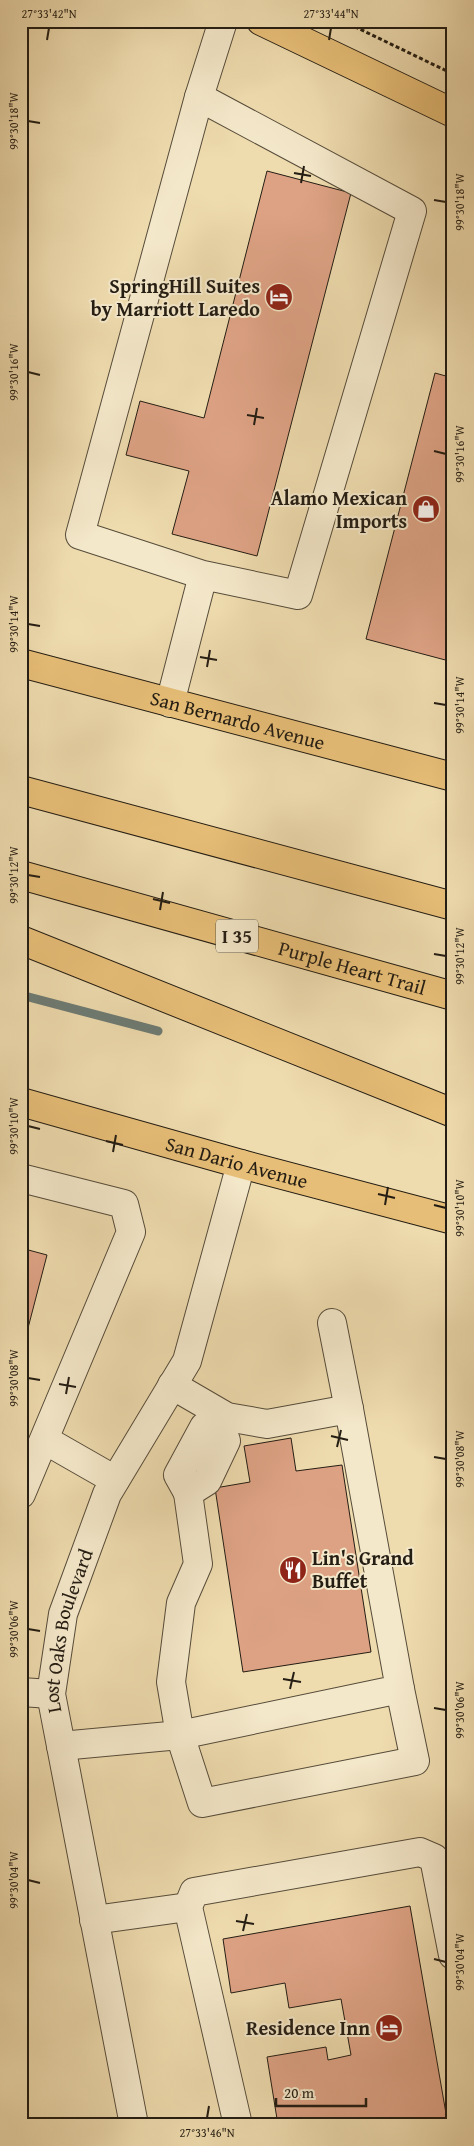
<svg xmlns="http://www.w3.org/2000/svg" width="474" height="2146" font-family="'Gentium Book Plus',serif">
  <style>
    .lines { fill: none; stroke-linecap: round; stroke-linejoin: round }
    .stream { stroke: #6d7b74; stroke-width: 9 }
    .building { fill: #dda284; stroke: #241d13 }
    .minor-casing { stroke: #564c3a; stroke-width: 30 }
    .major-casing { stroke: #241d13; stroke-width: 30 }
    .highway-casing { stroke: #241d13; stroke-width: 30 }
    .path { stroke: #241d13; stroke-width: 3; stroke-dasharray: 4 2.5; stroke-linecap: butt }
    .minor { stroke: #f4e8ca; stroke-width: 28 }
    .major { stroke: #e7be77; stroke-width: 28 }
    .highway { stroke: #e7be77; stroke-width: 28 }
    .ticks { fill: none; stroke: #241d13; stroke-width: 2 }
    .labels { text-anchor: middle; stroke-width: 4; stroke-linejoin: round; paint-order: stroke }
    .shield { fill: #f4e8ca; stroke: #625a4a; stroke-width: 1 }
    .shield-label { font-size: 19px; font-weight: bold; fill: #241d13 }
    .poi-label { font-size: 20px; font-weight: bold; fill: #241d13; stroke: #f4e8ca; text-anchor: end }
    .street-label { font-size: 20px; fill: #241d13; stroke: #f4e8ca }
    .neatline { fill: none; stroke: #241d13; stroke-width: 2 }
    .ticks-label { font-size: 12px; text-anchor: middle; fill: #241d13 }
  </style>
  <rect width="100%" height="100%" fill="#eedbae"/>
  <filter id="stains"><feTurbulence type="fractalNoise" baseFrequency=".004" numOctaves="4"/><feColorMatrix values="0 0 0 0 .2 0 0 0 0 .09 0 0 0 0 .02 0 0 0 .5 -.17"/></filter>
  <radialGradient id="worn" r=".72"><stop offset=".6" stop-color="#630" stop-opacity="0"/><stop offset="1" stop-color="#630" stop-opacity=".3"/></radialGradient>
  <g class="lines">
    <!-- stream -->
    <polyline class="stream" points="21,995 158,1031"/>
  </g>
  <!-- building -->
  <g class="building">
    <polygon points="267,171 351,193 257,556 172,534 189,471 126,455 140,401 204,418"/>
    <polygon points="435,373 453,378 453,662 366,639"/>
    <polygon points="21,1248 47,1255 21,1355"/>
    <polygon points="291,1438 296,1471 342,1465 371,1652 243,1672 215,1488 250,1482 244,1446"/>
    <polygon points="410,1906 448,2125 278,2125 267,2057 326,2047 328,2060 351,2055 341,1999 289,2008 285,1983 231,1993 223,1939"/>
  </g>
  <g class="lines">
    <!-- minor casing -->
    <g class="minor-casing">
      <g id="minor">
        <polyline points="199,97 223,21"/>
        <polyline points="170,703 203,575 298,595 412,211 199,97 80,535 203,575"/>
        <polyline points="21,1178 124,1204 131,1232 21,1494"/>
        <polyline points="332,1323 349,1409"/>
        <polyline points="221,1426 204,1427 178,1475 188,1493 207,1481 226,1441 221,1426 227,1417"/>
        <polyline points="45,1440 115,1480"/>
        <polyline points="188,1493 198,1564 181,1603 171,1682 180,1735 202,1803 415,1761 400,1689"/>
        <polyline points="21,1692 51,1694"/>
        <polyline points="61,1746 180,1735 400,1689 349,1409 267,1424 227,1417 172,1385"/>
        <polyline points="94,1920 188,1907"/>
        <path id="s1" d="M134 2125 51 1694 63 1614 107 1494 187 1361 241 1164"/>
        <polyline points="238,2125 188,1907 194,1892 420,1852 434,1858 453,1955"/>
      </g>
    </g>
    <!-- major casing -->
    <g class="major-casing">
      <g id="major">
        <polyline points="261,21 453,113"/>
        <path id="s2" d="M21 663 453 777"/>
        <path id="s3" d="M21 1102 241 1164 453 1220"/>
      </g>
    </g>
    <!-- highway casing -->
    <g class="highway-casing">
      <g id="highway">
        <polyline points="21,790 453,906"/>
        <path id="s4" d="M21 875 453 996"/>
        <polyline points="21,940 453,1113"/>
      </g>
    </g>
    <!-- path -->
    <polyline class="path" points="343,21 453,74"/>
    <!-- minor -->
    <use href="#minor" class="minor"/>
    <!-- major -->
    <use href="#major" class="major"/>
    <!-- highway -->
    <use href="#highway" class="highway"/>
  </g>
  <!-- ticks -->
  <path class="ticks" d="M47 40 49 28M329 40 331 28M28 121 40 123M294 173 311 176M301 183 304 166M434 200 446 202M28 372 40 375M247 415 264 418M254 425 257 408M434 451 446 454M28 624 40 626M200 657 217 660M207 667 210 650M434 703 446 705M28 875 40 877M153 899 170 903M160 910 163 892M434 954 446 956M28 1126 40 1129M106 1141 123 1145M113 1152 116 1135M378 1194 395 1198M385 1205 388 1187M434 1205 446 1208M28 1378 40 1380M59 1384 76 1387M66 1394 69 1377M331 1436 348 1440M337 1447 341 1430M434 1457 446 1459M28 1629 40 1631M283 1679 301 1682M290 1689 294 1672M434 1708 446 1710M28 1880 40 1883M236 1921 254 1924M243 1931 247 1914M434 1959 446 1962M207 2118 209 2106"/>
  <!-- icons -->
  <defs>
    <g id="hotel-disc" transform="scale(1.4375)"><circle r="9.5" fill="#8f2418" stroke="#f4e8ca"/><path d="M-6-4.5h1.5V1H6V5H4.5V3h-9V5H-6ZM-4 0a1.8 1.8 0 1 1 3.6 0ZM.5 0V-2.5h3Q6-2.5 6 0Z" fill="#fff"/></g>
    <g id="shop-disc" transform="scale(1.4375)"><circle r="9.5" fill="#8f2418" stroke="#f4e8ca"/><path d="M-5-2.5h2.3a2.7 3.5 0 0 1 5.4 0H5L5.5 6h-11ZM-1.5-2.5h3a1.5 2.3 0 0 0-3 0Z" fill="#fff"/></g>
    <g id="restaurant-disc" transform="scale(1.4375)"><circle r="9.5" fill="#8f2418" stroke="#f4e8ca"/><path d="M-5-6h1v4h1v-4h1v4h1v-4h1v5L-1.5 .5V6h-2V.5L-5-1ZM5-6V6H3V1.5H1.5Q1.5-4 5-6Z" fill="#fff"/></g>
  </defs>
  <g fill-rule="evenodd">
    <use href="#hotel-disc" x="279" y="297"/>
    <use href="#shop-disc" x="426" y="509"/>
    <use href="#restaurant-disc" x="293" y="1570"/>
    <use href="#hotel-disc" x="389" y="2028"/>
  </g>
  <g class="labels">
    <!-- shield labels -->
    <rect class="shield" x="216" y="919.5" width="42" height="33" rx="4"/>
    <g class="shield-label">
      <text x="237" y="943">I 35</text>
    </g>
    <!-- poi labels -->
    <g class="poi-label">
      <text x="260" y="293">SpringHill Suites<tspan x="260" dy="23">by Marriott Laredo</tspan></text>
      <text x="407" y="505">Alamo Mexican<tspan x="407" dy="23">Imports</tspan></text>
      <text x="312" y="1565" text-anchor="start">Lin's Grand<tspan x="312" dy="23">Buffet</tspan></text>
      <text x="370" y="2035">Residence Inn</text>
    </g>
    <!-- street labels -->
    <g class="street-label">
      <text dy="7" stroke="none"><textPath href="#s2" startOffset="224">San Bernardo Avenue</textPath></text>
      <text dy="7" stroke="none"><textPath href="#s4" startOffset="344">Purple Heart Trail</textPath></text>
      <text dy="7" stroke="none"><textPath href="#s3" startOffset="224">San Dario Avenue</textPath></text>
      <text dy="7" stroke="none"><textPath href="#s1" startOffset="504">Lost Oaks Boulevard</textPath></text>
    </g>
  </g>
  <!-- margin -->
  <rect width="474" height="2146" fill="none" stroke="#eedbae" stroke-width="55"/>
  <!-- scale -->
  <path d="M276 2098v8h90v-8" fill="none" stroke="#241d13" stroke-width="2.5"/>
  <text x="284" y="2098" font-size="15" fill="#241d13" stroke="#f4e8ca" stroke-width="4" paint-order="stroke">20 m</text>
  <rect x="28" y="28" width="418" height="2090" class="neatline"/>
  <g class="ticks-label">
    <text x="49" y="18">27°33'42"N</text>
    <text x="331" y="18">27°33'44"N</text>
    <text transform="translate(14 121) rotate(-90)" y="4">99°30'18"W</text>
    <text transform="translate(460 202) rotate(-90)" y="4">99°30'18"W</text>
    <text transform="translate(14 372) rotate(-90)" y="4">99°30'16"W</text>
    <text transform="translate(460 454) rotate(-90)" y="4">99°30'16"W</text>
    <text transform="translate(14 624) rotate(-90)" y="4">99°30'14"W</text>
    <text transform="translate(460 705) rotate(-90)" y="4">99°30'14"W</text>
    <text transform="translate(14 875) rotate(-90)" y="4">99°30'12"W</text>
    <text transform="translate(460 956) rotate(-90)" y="4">99°30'12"W</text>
    <text transform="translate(14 1126) rotate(-90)" y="4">99°30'10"W</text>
    <text transform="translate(460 1208) rotate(-90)" y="4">99°30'10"W</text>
    <text transform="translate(14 1378) rotate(-90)" y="4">99°30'08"W</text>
    <text transform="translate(460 1459) rotate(-90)" y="4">99°30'08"W</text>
    <text transform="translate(14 1629) rotate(-90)" y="4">99°30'06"W</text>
    <text transform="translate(460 1710) rotate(-90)" y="4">99°30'06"W</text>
    <text transform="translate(14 1880) rotate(-90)" y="4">99°30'04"W</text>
    <text transform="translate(460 1962) rotate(-90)" y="4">99°30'04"W</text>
    <text x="207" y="2137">27°33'46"N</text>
  </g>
  <rect width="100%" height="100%" filter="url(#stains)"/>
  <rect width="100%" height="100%" fill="url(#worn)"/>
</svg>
